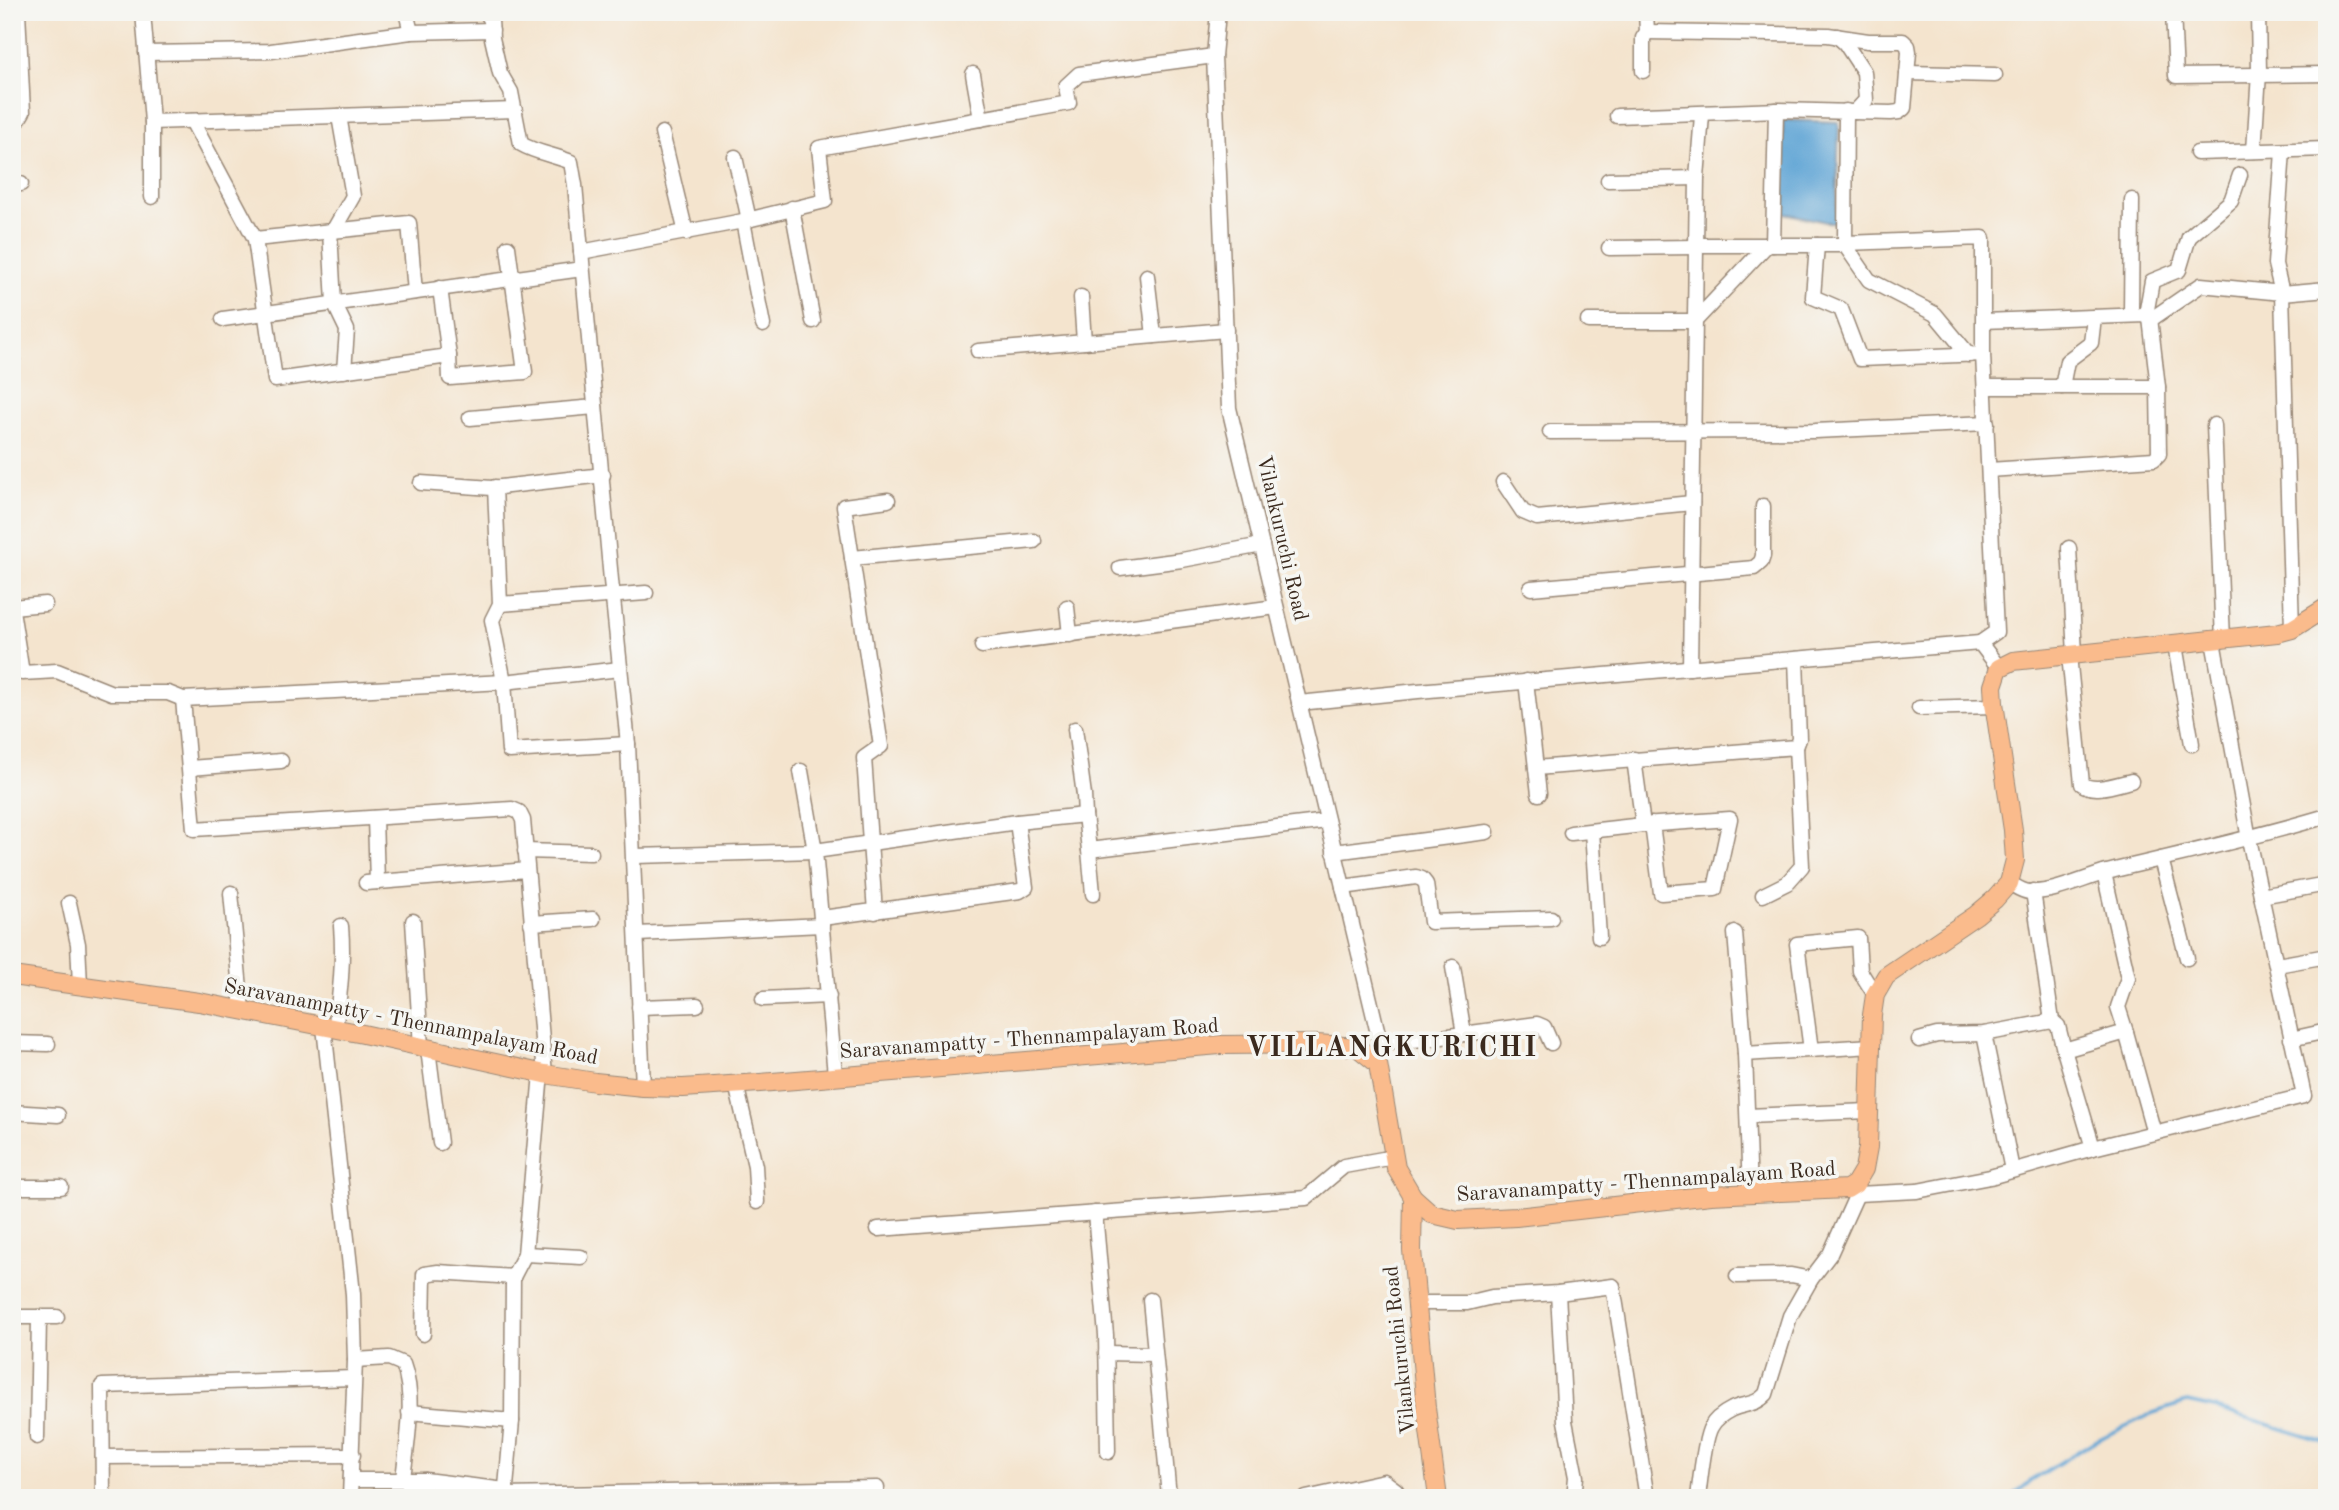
<svg xmlns="http://www.w3.org/2000/svg" width="2339" height="1510" font-family="'Old Standard TT',serif">
  <style>
    .water { fill: #60a5d5; stroke: #4e687a; stroke-width: 2 }
    .lines { fill: none; stroke-linecap: round; stroke-linejoin: round }
    .stream { stroke: #60a5d5; stroke-width: 3.5 }
    .minor-casing { stroke: #988776; stroke-width: 17 }
    .major-casing { stroke: #988776; stroke-width: 20 }
    .minor { stroke: #fff; stroke-width: 14 }
    .major { stroke: #fabb8c; stroke-width: 18 }
    .labels { text-anchor: middle; stroke-width: 7; stroke-linejoin: round; paint-order: stroke }
    .street-label { font-size: 21px; fill: #3b2a1e; stroke: #f6f6f2 }
    .district-label { font-size: 28px; font-weight: bold; letter-spacing: 2px; fill: #3b2a1e; stroke: #f6f6f2 }
  </style>
  <rect width="100%" height="100%" fill="#f6f6f2"/>
  <filter id="ink" filterUnits="userSpaceOnUse"><feTurbulence type="fractalNoise" baseFrequency=".0143" numOctaves="2"/><feDisplacementMap in="SourceGraphic" scale="14" xChannelSelector="R" yChannelSelector="G"/><feConvolveMatrix kernelMatrix="1 2 1 2 8 2 1 2 1" color-interpolation-filters="sRGB"/></filter>
  <filter id="wash" filterUnits="userSpaceOnUse"><feTurbulence type="fractalNoise" baseFrequency=".00686" numOctaves="4" result="noise"/><feDisplacementMap in="SourceGraphic" scale="28" xChannelSelector="R" yChannelSelector="G"/><feGaussianBlur stdDeviation="1.57" result="paint"/><feColorMatrix in="noise" values="0 0 0 0 0 0 0 0 0 0 0 0 0 0 0 0 0 1.4 0 .05"/><feComposite in="paint" operator="in"/></filter>
  <g filter="url(#wash)">
    <rect width="100%" height="100%" fill="#f4e4ce"/>
    <!-- water -->
    <polygon class="water" points="1783,120 1839,122 1836,222 1826,222 1780,212"/>
    <g class="lines">
      <!-- stream -->
      <polyline class="stream" points="2010,1498 2032,1480 2093,1442 2153,1413 2187,1402 2219,1409 2327,1443"/>
    </g>
  </g>
  <g filter="url(#ink)">
    <g class="lines">
      <!-- minor casing -->
      <g class="minor-casing">
        <g id="minor">
          <polyline points="143,12 152,122 152,197"/>
          <polyline points="406,12 411,32"/>
          <path d="M486 12 491 20 492 38 500 73 511 92 521 144C536 153 555 155 571 162L575 185 611 580 628 744 643 1087"/>
          <polyline points="1218,12 1214,56 1229,408 1380,1042 1378,1064"/>
          <polyline points="2173,12 2176,76 2327,74"/>
          <polyline points="1837,36 1845,43 1864,72 1866,100 1855,112"/>
          <polyline points="146,53 271,51 411,32 492,30"/>
          <polyline points="1643,71 1643,38 1647,32 1646,12"/>
          <polyline points="1907,73 1995,75"/>
          <polyline points="973,74 981,119"/>
          <polyline points="1617,116 1779,110 1891,113 1899,112 1904,108 1909,52 1908,46 1903,41 1868,41 1828,35 1647,32"/>
          <polyline points="192,121 255,239"/>
          <polyline points="152,122 515,110"/>
          <polyline points="12,123 17,122 23,112 18,12"/>
          <polyline points="662,133 686,233"/>
          <polyline points="2254,151 2259,73 2258,12"/>
          <polyline points="2283,151 2275,264 2282,293 2292,629"/>
          <polyline points="2197,153 2327,149"/>
          <polyline points="735,157 749,220"/>
          <polyline points="1608,180 1697,178"/>
          <polyline points="12,185 21,184"/>
          <polyline points="792,208 813,321"/>
          <polyline points="743,221 763,325"/>
          <polyline points="330,231 334,303 347,330 344,371"/>
          <polyline points="333,231 353,196 339,116"/>
          <polyline points="1845,243 1983,238 1983,354 1996,632 1980,643"/>
          <polyline points="1697,245 1845,245 1846,111"/>
          <polyline points="1773,245 1776,110"/>
          <polyline points="1817,245 1813,297 1841,309 1860,359 1983,354"/>
          <polyline points="1845,245 1869,280 1935,314 1969,355"/>
          <polyline points="1609,248 1696,247"/>
          <polyline points="581,252 743,221 825,201 819,148 1069,103 1066,86 1079,74 1214,56"/>
          <polyline points="1147,276 1154,336"/>
          <polyline points="440,288 449,356"/>
          <polyline points="415,292 409,223 255,239 275,380 449,356 450,378 525,372 508,247"/>
          <polyline points="1081,297 1084,342"/>
          <polyline points="2131,315 2132,200"/>
          <polyline points="2146,315 2152,281 2179,270 2189,237 2231,201 2240,175"/>
          <polyline points="223,319 582,269"/>
          <polyline points="2150,320 2201,285 2282,293 2327,289"/>
          <polyline points="1588,321 1695,321 1767,245"/>
          <polyline points="1984,321 2146,315 2150,318 2158,387 2159,454 2154,459 1989,470"/>
          <polyline points="978,351 1226,330"/>
          <polyline points="12,358 13,358"/>
          <polyline points="1986,387 2158,387"/>
          <polyline points="2062,387 2067,361 2091,343 2094,317"/>
          <polyline points="470,418 595,407"/>
          <polyline points="2214,425 2223,640"/>
          <polyline points="1550,432 1815,431 1987,423"/>
          <polyline points="1503,482 1523,512 1537,518 1692,503"/>
          <polyline points="421,483 492,488 603,475"/>
          <polyline points="495,487 500,604 492,620 504,682 509,751 628,744"/>
          <polyline points="2069,548 2075,654"/>
          <polyline points="852,558 1034,541"/>
          <polyline points="1120,568 1182,560 1262,545"/>
          <polyline points="1531,588 1754,568 1761,562 1763,556 1763,506"/>
          <polyline points="500,604 646,593"/>
          <polyline points="12,607 45,604"/>
          <polyline points="1067,607 1070,635"/>
          <polyline points="12,610 22,673 57,671 112,693 168,693 183,699"/>
          <polyline points="2175,645 2192,744"/>
          <polyline points="982,646 1276,607"/>
          <path d="M2069 655 2082 784C2094 793 2117 784 2131 781"/>
          <polyline points="1690,668 1697,178 1702,115"/>
          <polyline points="1526,681 1539,794"/>
          <polyline points="1299,703 1418,691 1980,643 1999,668"/>
          <polyline points="1919,708 1994,706"/>
          <polyline points="1075,729 1084,795 1085,815"/>
          <polyline points="1634,759 1643,825 1730,819 1715,889 1661,893 1652,824"/>
          <polyline points="190,768 281,761"/>
          <polyline points="1536,768 1796,747 1799,739 1796,659"/>
          <polyline points="375,818 377,882"/>
          <polyline points="1017,822 1085,815 1089,850 1327,821"/>
          <polyline points="1592,831 1599,937"/>
          <polyline points="1571,833 1643,825"/>
          <polyline points="1089,850 1093,894"/>
          <polyline points="525,851 591,853"/>
          <polyline points="1334,852 1487,832"/>
          <polyline points="635,856 815,851 801,771"/>
          <polyline points="2161,859 2187,958"/>
          <polyline points="366,883 527,870"/>
          <path d="M2009 883C2015 886 2021 891 2029 892 2055 893 2082 879 2107 872 2180 854 2254 838 2327 816"/>
          <polyline points="1343,887 1416,877 1422,879 1426,884 1431,922 1551,918"/>
          <polyline points="2033,891 2052,1021"/>
          <polyline points="231,893 242,1010"/>
          <polyline points="1763,895 1787,883 1802,866 1796,747"/>
          <polyline points="2261,896 2327,884"/>
          <polyline points="69,903 78,944 80,985"/>
          <polyline points="875,912 864,758 881,746 844,506 888,500"/>
          <polyline points="822,918 1020,891 1026,887 1017,822 815,851 835,1075"/>
          <polyline points="413,921 421,1047"/>
          <polyline points="531,923 593,919"/>
          <polyline points="1735,933 1745,1054 1750,1193"/>
          <polyline points="638,934 822,925"/>
          <polyline points="2277,965 2327,956"/>
          <polyline points="1453,967 1464,1034"/>
          <polyline points="763,999 829,996"/>
          <polyline points="639,1007 697,1005"/>
          <polyline points="324,1027 353,1294 355,1360 350,1498"/>
          <path d="M335 1029C340 994 344 961 341 926"/>
          <polyline points="2126,1032 2154,1133"/>
          <polyline points="1984,1034 2012,1170"/>
          <polyline points="2291,1039 2327,1031"/>
          <polyline points="1919,1040 1937,1035 1984,1034 2052,1021 2058,1026 2064,1050 2126,1032 2118,1007 2128,978 2104,873"/>
          <polyline points="1380,1042 1427,1039 1537,1024 1544,1027 1551,1043"/>
          <polyline points="12,1043 48,1044"/>
          <polyline points="428,1049 440,1143"/>
          <polyline points="1811,1050 1797,944 1858,938 1860,971 1875,995"/>
          <polyline points="2064,1050 2093,1148"/>
          <polyline points="1745,1054 1872,1046"/>
          <polyline points="545,1074 523,820 519,812 512,809 194,829 183,699 504,682 620,669"/>
          <polyline points="736,1084 755,1166 757,1202"/>
          <polyline points="12,1112 58,1115"/>
          <polyline points="1748,1116 1869,1111"/>
          <polyline points="12,1187 61,1187"/>
          <polyline points="1857,1194 1917,1191 1990,1177 2093,1148 2304,1096 2249,839 2213,641"/>
          <polyline points="1095,1213 1106,1335 1108,1452"/>
          <polyline points="878,1229 1306,1198 1344,1166 1394,1157"/>
          <polyline points="525,1254 581,1257"/>
          <polyline points="1737,1276 1791,1275 1811,1279"/>
          <polyline points="1558,1293 1565,1421 1576,1477 1574,1498"/>
          <polyline points="1150,1300 1169,1496"/>
          <polyline points="1417,1303 1467,1303 1492,1297 1558,1293 1613,1286 1647,1498"/>
          <polyline points="12,1317 57,1317"/>
          <polyline points="423,1334 424,1274 438,1272 513,1277"/>
          <polyline points="1106,1353 1154,1354"/>
          <path d="M355 1360 389 1358 403 1364C416 1399 407 1442 403 1479"/>
          <polyline points="409,1412 512,1421"/>
          <polyline points="37,1437 39,1317"/>
          <polyline points="103,1457 353,1455"/>
          <polyline points="351,1480 425,1480 505,1490"/>
          <polyline points="505,1495 877,1488"/>
          <polyline points="103,1498 102,1386 354,1378"/>
          <polyline points="423,1498 425,1480"/>
          <polyline points="505,1498 512,1421 513,1277 525,1254 541,1073"/>
          <polyline points="1306,1498 1384,1481 1396,1490 1399,1498"/>
          <path d="M1698 1498C1700 1482 1704 1439 1711 1427 1715 1419 1724 1413 1732 1409 1745 1403 1755 1406 1766 1394L1790 1316 1811 1279 1830 1254 1857 1194 1855 1185"/>
        </g>
      </g>
      <!-- major casing -->
      <g class="major-casing">
        <g id="major">
          <polyline points="12,976 199,1002 363,1034 545,1074 595,1082 643,1087 683,1088 760,1083 1220,1045 1317,1044 1357,1047 1378,1064 1396,1168 1413,1197 1432,1214 1458,1220 1516,1217 1711,1195 1847,1189 1855,1184 1864,1169 1868,1147 1872,1015 1875,995 1886,976 1976,915 1995,899 2009,883 2015,860 2013,830 1994,703 1993,686 1999,668 2013,661 2277,633 2292,629 2327,607"/>
          <polyline points="1413,1197 1412,1250 1426,1408 1438,1498"/>
        </g>
      </g>
      <!-- minor -->
      <use href="#minor" class="minor"/>
      <!-- major -->
      <use href="#major" class="major"/>
    </g>
  </g>
  <g class="labels">
    <!-- street labels -->
    <g class="street-label">
      <text transform="translate(1283 538) rotate(77)" y="7">Vilankuruchi Road</text>
      <text transform="translate(411 1021) rotate(11)" y="7">Saravanampatty - Thennampalayam Road</text>
      <text transform="translate(1029 1038) rotate(-4)" y="7">Saravanampatty - Thennampalayam Road</text>
      <text transform="translate(1646 1181) rotate(-4)" y="7">Saravanampatty - Thennampalayam Road</text>
      <text transform="translate(1399 1350) rotate(-96)" y="7">Vilankuruchi Road</text>
    </g>
    <!-- district labels -->
    <g class="district-label">
      <text x="1392" y="1056">VILLANGKURICHI</text>
    </g>
  </g>
  <!-- margin -->
  <rect width="2339" height="1510" fill="none" stroke="#f6f6f2" stroke-width="42"/>
</svg>
